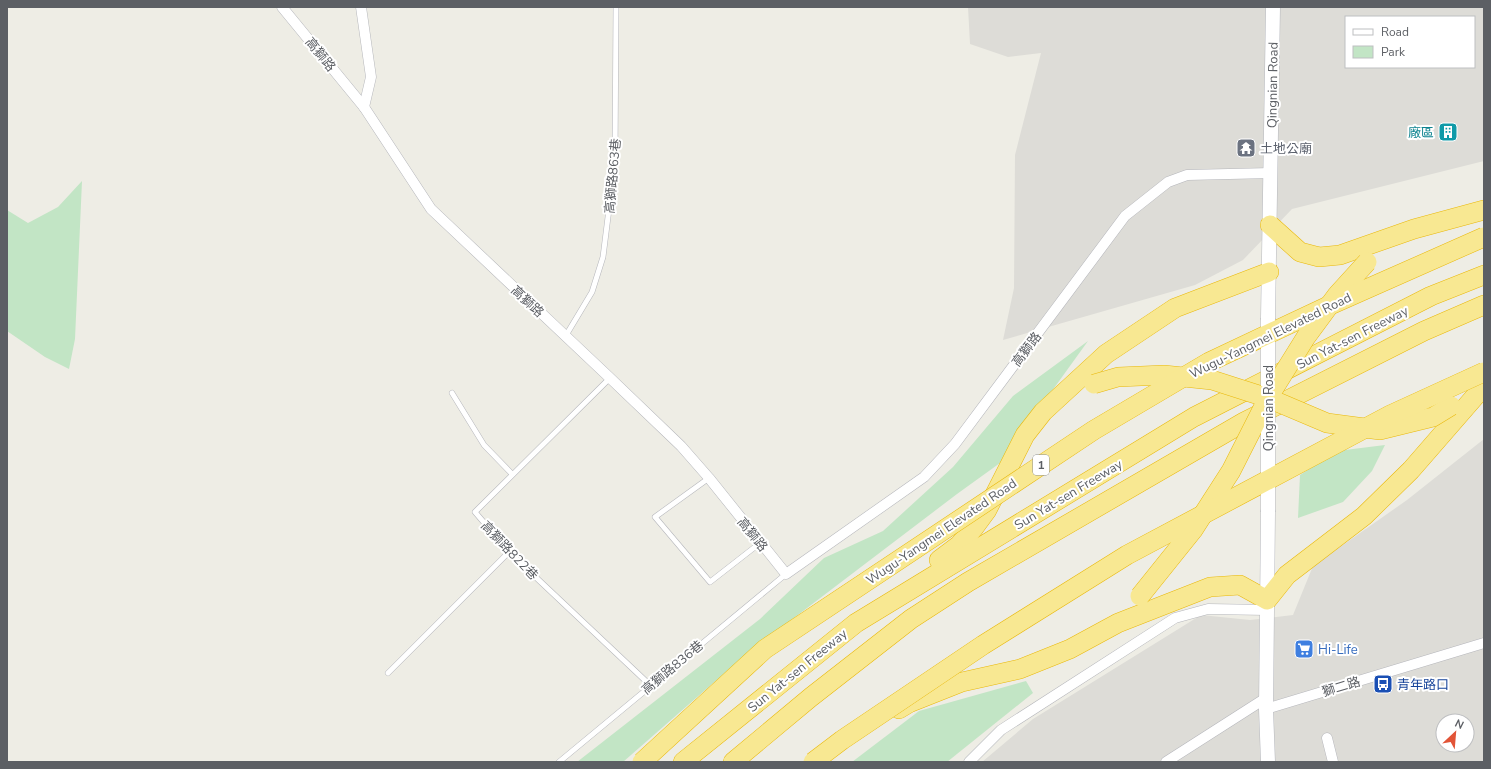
<svg xmlns="http://www.w3.org/2000/svg" width="1491" height="769" font-family="'Nunito Sans','Noto Sans TC',sans-serif">
  <style>
    .industrial { fill: #dddcd7; fill-rule: evenodd }
    .green { fill: #c2e5c5 }
    .lines { fill: none; stroke-linecap: round; stroke-linejoin: round }
    .lane-casing { stroke: #b5b6bb; stroke-width: 6 }
    .street-casing { stroke: #b5b6bb; stroke-width: 11 }
    .secondary-casing { stroke: #b6b8be; stroke-width: 15 }
    .highway-casing { stroke: #e9b80a; stroke-width: 20 }
    .lane { stroke: #fff; stroke-width: 5 }
    .street { stroke: #fff; stroke-width: 10 }
    .secondary { stroke: #fff; stroke-width: 14 }
    .highway { stroke: #f8e892; stroke-width: 19 }
    .secondary-bridge-casing { stroke: #b6b8be; stroke-width: 15; stroke-linecap: butt }
    .highway-bridge-casing { stroke: #e9b80a; stroke-width: 20; stroke-linecap: butt }
    .secondary-bridge { stroke: #fff; stroke-width: 14 }
    .highway-bridge { stroke: #f8e892; stroke-width: 19 }
    .labels { text-anchor: middle; stroke-width: 4; stroke-linejoin: round; paint-order: stroke }
    .shield { fill: #fff; stroke: #8d8f92; stroke-width: 1 }
    .shield-label { font-size: 12px; font-weight: bold; fill: #5c5f64 }
    .street-label { font-size: 13px; fill: #5c5f64; stroke: #fff }
    .culture-label { font-size: 13px; fill: #0d838f; stroke: #fff; text-anchor: end }
    .worship-label { font-size: 13px; fill: #5b616d; stroke: #fff; text-anchor: start }
    .shop-label { font-size: 13px; fill: #366cbe; stroke: #fff; text-anchor: start }
    .transit-label { font-size: 13px; fill: #164399; stroke: #fff; text-anchor: start }
  </style>
  <rect width="100%" height="100%" fill="#eeede5"/>
  <!-- industrial -->
  <g class="industrial">
    <path d="M968 7H1484V161L1292 209 1243 260 1195 285 1003 340 1014 288 1015 155 1041 53 1008 57 970 44ZM1346 17H1474V67H1346Z"/>
    <path d="M1484 439V762H982L1033 719 1201 615 1250 620 1293 615 1313 566 1407 500ZM1443 721H1467V745H1443Z"/>
  </g>
  <!-- green -->
  <g class="green">
    <polygon points="82,181 75,339 69,369 45,357 7,331 7,210 28,223 58,207"/>
    <polygon points="1088,341 1000,463 957,494 744,656 623,762 577,762 760,619 824,558 883,531 953,467 1013,396"/>
    <polygon points="1385,445 1372,471 1343,502 1298,518 1300,475 1337,451"/>
    <polygon points="1026,681 1033,693 947,762 852,762 919,711"/>
  </g>
  <g class="lines">
    <!-- lane casing -->
    <g class="lane-casing">
      <g id="lane">
        <polyline points="565,337 592,292 603,257 615,161 616,7"/>
        <polyline points="610,378 475,512 509,552 650,685"/>
        <polyline points="452,393 484,445 512,474"/>
        <polyline points="709,478 655,517 710,582 760,543"/>
        <polyline points="388,673 509,552"/>
        <polyline points="559,762 786,574"/>
      </g>
    </g>
    <!-- street casing -->
    <g class="street-casing">
      <g id="street">
        <polyline points="282,7 364,107 431,209 610,378 681,446 709,478 786,574 924,477 955,444 1125,216 1168,182 1187,175 1271,173"/>
        <polyline points="361,7 371,77 364,107"/>
        <polyline points="1266,709 1484,643"/>
        <polyline points="1327,738 1333,762"/>
        <polyline points="969,762 1001,730 1175,618 1208,609 1267,610"/>
        <polyline points="1166,762 1266,698"/>
      </g>
    </g>
    <!-- secondary casing -->
    <g class="secondary-casing">
      <g id="secondary">
        <polyline points="1268,318 1273,7"/>
        <polyline points="1268,762 1266,709 1268,512"/>
      </g>
    </g>
    <!-- highway casing -->
    <g class="highway-casing">
      <g id="highway">
        <polyline points="1270,225 1300,252 1319,257 1340,255 1414,229 1484,210"/>
        <polyline points="939,560 959,545 973,529 987,510 1025,435 1043,412 1106,354 1175,308 1269,272"/>
        <polyline points="899,709 909,703 962,682 1020,669 1070,649 1118,623 1210,587 1240,585 1267,600 1287,575 1364,516 1411,470 1484,386"/>
        <polyline points="683,762 856,623 1194,417 1431,296 1484,275"/>
        <polyline points="733,762 811,697 911,619 968,582 1244,422 1424,331 1484,305"/>
      </g>
    </g>
    <!-- lane -->
    <use href="#lane" class="lane"/>
    <!-- street -->
    <use href="#street" class="street"/>
    <!-- secondary -->
    <use href="#secondary" class="secondary"/>
    <!-- highway -->
    <use href="#highway" class="highway"/>
    <!-- secondary-bridge casing -->
    <g class="secondary-bridge-casing">
      <polyline id="secondary-bridge" points="1268,512 1268,318"/>
    </g>
    <!-- highway-bridge casing -->
    <g class="highway-bridge-casing">
      <g id="highway-bridge">
        <polyline points="1094,384 1118,377 1164,375 1212,380 1268,398 1327,423 1380,430 1433,417 1451,406"/>
        <polyline points="1140,596 1193,530 1231,471 1268,398 1306,337 1337,295 1367,262"/>
        <polyline points="642,762 765,649 1094,430 1209,362 1328,306 1484,237"/>
        <polyline points="813,762 842,740 983,645 1127,555 1390,415 1484,372"/>
      </g>
    </g>
    <!-- secondary-bridge -->
    <use href="#secondary-bridge" class="secondary-bridge"/>
    <!-- highway-bridge -->
    <use href="#highway-bridge" class="highway-bridge"/>
  </g>
  <!-- icons -->
  <defs>
    <g id="building-square" transform="scale(1)"><rect x="-9" y="-9" width="18" height="18" rx="4" fill="#0f9aa8" stroke="#fff"/><path d="M-4-6H4V6H1V3H-1V6H-4ZM-2.5-4.3h1.7v1.8h-1.7ZM.8-4.3h1.7v1.8H.8ZM-2.5-1h1.7V.8h-1.7ZM.8-1h1.7V.8H.8Z" fill="#fff"/></g>
    <g id="temple-square" transform="scale(1)"><rect x="-9" y="-9" width="18" height="18" rx="4" fill="#6b7280" stroke="#fff"/><path d="M0-6L5-2H3V0L6.5 2.5H4V6H1.5V3h-3V6H-4V2.5H-6.5L-3 0V-2H-5Z" fill="#fff"/></g>
    <g id="supermarket-square" transform="scale(1)"><rect x="-9" y="-9" width="18" height="18" rx="4" fill="#3f7fe0" stroke="#fff"/><path d="M-6-5.5h2.5l.6 2H6L4.5 2H-2.5L-4.4-4H-6ZM-1.5 3.2a1.3 1.3 0 1 0 .1 0ZM3 3.2a1.3 1.3 0 1 0 .1 0Z" fill="#fff"/></g>
    <g id="bus-square" transform="scale(1)"><rect x="-9" y="-9" width="18" height="18" rx="4" fill="#1a4fb4" stroke="#fff"/><path d="M-5-6H5V4H4V6H2V4H-2V6H-4V4H-5ZM-3.5-4V0h7V-4ZM-3.5 1.2v1.5H-2V1.2ZM2 1.2v1.5H3.5V1.2Z" fill="#fff"/></g>
  </defs>
  <g fill-rule="evenodd">
    <use href="#building-square" x="1448" y="132"/>
    <use href="#temple-square" x="1246" y="148"/>
    <use href="#supermarket-square" x="1304" y="649"/>
    <use href="#bus-square" x="1383" y="684"/>
  </g>
  <g class="labels">
    <!-- shield labels -->
    <rect class="shield" x="1033" y="455" width="16" height="20" rx="3"/>
    <g class="shield-label">
      <text x="1041" y="469">1</text>
    </g>
    <!-- street labels -->
    <g class="street-label">
      <text transform="translate(321 54) rotate(51)" y="5">高獅路</text>
      <text transform="translate(1272 85) rotate(-89)" y="5">Qingnian Road</text>
      <text transform="translate(612 176) rotate(-85)" y="5">高獅路863巷</text>
      <text transform="translate(528 301) rotate(43)" y="5">高獅路</text>
      <text transform="translate(1270 335) rotate(-26)" y="5">Wugu-Yangmei Elevated Road</text>
      <text transform="translate(1352 337) rotate(-27)" y="5">Sun Yat-sen Freeway</text>
      <text transform="translate(1026 349) rotate(-53)" y="5">高獅路</text>
      <text transform="translate(1268 408) rotate(-90)" y="5">Qingnian Road</text>
      <text transform="translate(1068 494) rotate(-31)" y="5">Sun Yat-sen Freeway</text>
      <text transform="translate(941 531) rotate(-34)" y="5">Wugu-Yangmei Elevated Road</text>
      <text transform="translate(753 534) rotate(51)" y="5">高獅路</text>
      <text transform="translate(510 550) rotate(46)" y="5">高獅路822巷</text>
      <text transform="translate(672 667) rotate(-40)" y="5">高獅路836巷</text>
      <text transform="translate(797 670) rotate(-39)" y="5">Sun Yat-sen Freeway</text>
      <text transform="translate(1341 686) rotate(-17)" y="5">獅二路</text>
    </g>
    <!-- culture labels -->
    <g class="culture-label">
      <text x="1434" y="137">廠區</text>
    </g>
    <!-- worship labels -->
    <g class="worship-label">
      <text x="1260" y="153">土地公廟</text>
    </g>
    <!-- shop labels -->
    <g class="shop-label">
      <text x="1318" y="654">Hi-Life</text>
    </g>
    <!-- transit labels -->
    <g class="transit-label">
      <text x="1397" y="689">青年路口</text>
    </g>
  </g>
  <!-- border -->
  <rect width="1491" height="769" fill="none" stroke="#5c5f64" stroke-width="16"/>
  <!-- legend -->
  <rect x="1345" y="16" width="130" height="52" fill="#ffffff" stroke="#bebfc1"/>
  <rect x="1353" y="29" width="20" height="6" fill="#ffffff" stroke="#bebfc1"/>
  <text x="1381" y="36" font-size="12" fill="#5c5f64">Road</text>
  <rect x="1353" y="46" width="20" height="12" fill="#c2e5c5" stroke="#bebfc1"/>
  <text x="1381" y="56" font-size="12" fill="#5c5f64">Park</text>
  <!-- north arrow -->
  <g transform="translate(1455 733) rotate(26)"><circle r="19" fill="#ffffff" stroke="#bebfc1"/>
  <path d="M0-3L7 15L0 10L-7 15Z" fill="#e25437"/>
  <text y="-6" font-size="11" font-weight="bold" text-anchor="middle" fill="#5c5f64">N</text>
  </g>
</svg>
